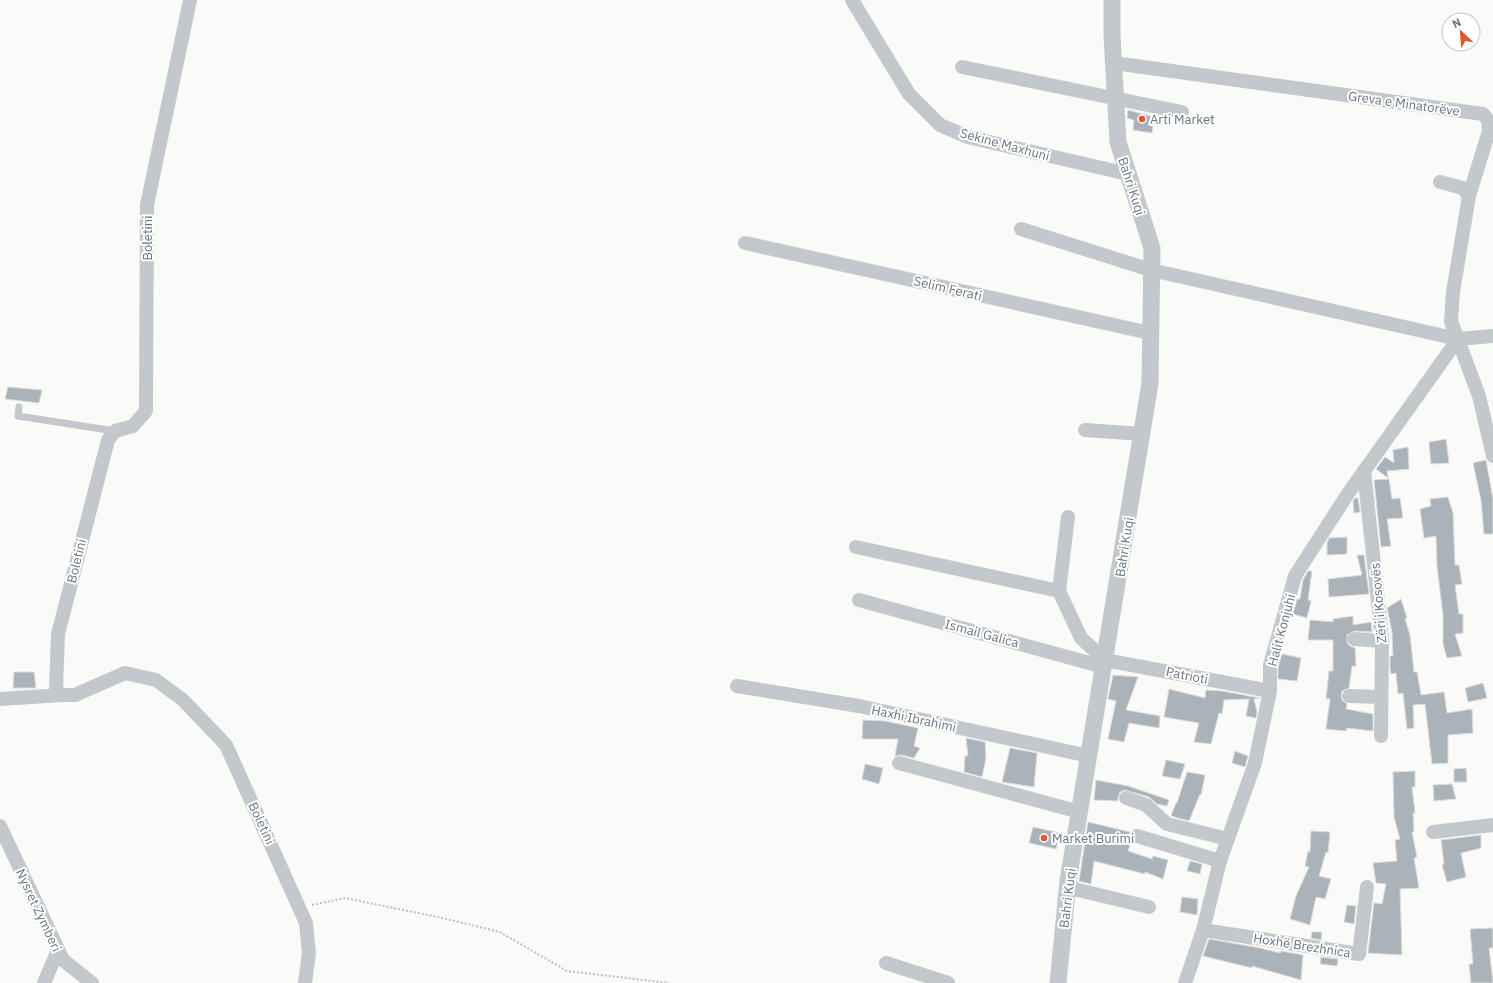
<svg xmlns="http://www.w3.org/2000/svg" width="1493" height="983" font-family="'IBM Plex Sans',sans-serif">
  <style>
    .building { fill: #aab3b9; stroke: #dcdcda }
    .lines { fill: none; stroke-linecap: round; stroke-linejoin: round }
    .path { stroke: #bbbfc2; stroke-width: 2; stroke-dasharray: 2 2; stroke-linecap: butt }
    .service { stroke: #c3c8cc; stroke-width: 7 }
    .minor { stroke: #c3c8cc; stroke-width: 14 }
    .tertiary { stroke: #c3c8cc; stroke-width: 17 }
    .poi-dot { fill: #e4572e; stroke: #fff; stroke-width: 1.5 }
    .labels { text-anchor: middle; stroke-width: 4; stroke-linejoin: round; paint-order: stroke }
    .street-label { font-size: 13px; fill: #657683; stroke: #fff }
    .poi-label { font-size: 13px; fill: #657683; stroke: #fff; text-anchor: start }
  </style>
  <rect width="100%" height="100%" fill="#fafaf8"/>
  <!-- building -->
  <g class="building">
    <polygon points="1128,110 1154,117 1152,133 1133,130 1134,120 1127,118"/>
    <polygon points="8,387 42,390 39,403 5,399"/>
    <polygon points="1446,439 1449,463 1431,464 1429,442"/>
    <polygon points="1408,447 1409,469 1387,471 1388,478 1376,469 1385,457 1394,463 1393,450"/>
    <polygon points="1486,460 1493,499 1493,534 1484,534 1481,500 1473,463"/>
    <polygon points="1389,479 1392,499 1400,498 1403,518 1387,519 1391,546 1381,547 1374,480"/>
    <polygon points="1448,497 1453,513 1455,565 1459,565 1462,584 1455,585 1459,614 1463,614 1463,633 1455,634 1462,656 1447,658 1443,644 1443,615 1437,566 1436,536 1424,538 1420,509 1431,506 1430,499"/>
    <polygon points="1355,498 1358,498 1360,512 1354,513 1353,501"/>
    <polygon points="1347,537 1347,554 1327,555 1327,543 1329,538"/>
    <polygon points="1357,555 1364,555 1369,594 1329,597 1328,579 1362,575"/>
    <polygon points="1308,571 1312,571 1308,600 1311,601 1307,618 1293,614 1297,599 1300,599 1303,580"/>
    <polygon points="1401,599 1407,618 1405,619 1410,635 1414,672 1417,672 1421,695 1444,692 1447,713 1472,709 1473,733 1448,735 1448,763 1432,764 1425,704 1413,705 1414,728 1407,729 1403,693 1398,694 1396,673 1391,674 1390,669 1390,656 1393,656 1392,632 1387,608"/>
    <polygon points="1353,616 1353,625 1371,622 1372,632 1354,631 1347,635 1347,643 1350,646 1355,648 1356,666 1352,666 1349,688 1342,691 1341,696 1342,700 1347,704 1346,709 1373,714 1373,731 1347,728 1346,731 1326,729 1330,699 1326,699 1329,671 1333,671 1333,640 1308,640 1310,620 1333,622 1333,619"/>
    <polygon points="1282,654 1301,658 1297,681 1278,679 1278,666"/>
    <polygon points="14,672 34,672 36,688 13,688"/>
    <polygon points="1113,675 1138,677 1126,710 1160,716 1159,728 1129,723 1124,742 1108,739 1116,701 1108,699"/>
    <polygon points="1483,683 1487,698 1468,702 1465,688"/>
    <polygon points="1169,689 1205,698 1206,690 1222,691 1260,698 1254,699 1257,712 1256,718 1246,716 1249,699 1224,700 1222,714 1219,713 1211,744 1194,742 1199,723 1164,717"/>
    <polygon points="863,720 885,721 918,728 914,746 920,748 914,758 901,755 895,756 898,739 862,739"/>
    <polygon points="966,738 985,742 986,758 982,777 964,772 965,756 968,756"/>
    <polygon points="1010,748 1037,753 1034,787 1002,782"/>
    <polygon points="1235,751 1248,756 1245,767 1232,763"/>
    <polygon points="1166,760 1185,764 1180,779 1162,776"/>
    <polygon points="865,764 883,768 879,784 862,779"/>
    <polygon points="1466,768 1467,782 1454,782 1454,769"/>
    <polygon points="1415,771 1415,787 1412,787 1415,813 1413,813 1414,832 1412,832 1417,857 1414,858 1419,888 1400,889 1402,955 1368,953 1374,903 1382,904 1386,884 1376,883 1373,863 1397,861 1395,840 1400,839 1394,817 1393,772"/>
    <polygon points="1187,772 1205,775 1201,795 1200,794 1189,821 1171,816 1176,803 1177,803"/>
    <polygon points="1096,780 1128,786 1169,800 1167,806 1157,804 1149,797 1125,790 1120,792 1117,801 1094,800"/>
    <polygon points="1452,784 1456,799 1434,801 1433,785"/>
    <polygon points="1088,822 1130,832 1129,838 1131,842 1128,851 1152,859 1153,856 1168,860 1163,879 1145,872 1145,874 1094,861 1091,884 1079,881"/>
    <polygon points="1033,827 1060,833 1056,849 1029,843"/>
    <polygon points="1311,831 1330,832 1328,853 1326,852 1319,876 1331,879 1325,899 1316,897 1310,925 1290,919 1296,896 1309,867 1305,866 1308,851 1310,852"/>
    <polygon points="1481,835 1481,848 1461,853 1466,877 1447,882 1442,865 1444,864 1441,840"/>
    <polygon points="1190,861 1202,864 1200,874 1187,871"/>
    <polygon points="1182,897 1198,899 1197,915 1180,912"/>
    <polygon points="1347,905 1356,906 1354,924 1344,922"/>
    <polygon points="1493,928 1493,948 1489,948 1493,983 1471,983 1469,964 1473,964 1470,929"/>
    <polygon points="1312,932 1322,932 1321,940 1311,938"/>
    <polygon points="1209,939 1260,948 1280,953 1281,951 1303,955 1301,980 1252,966 1252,968 1203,956"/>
    <polygon points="1321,957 1338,959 1337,966 1320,964"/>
  </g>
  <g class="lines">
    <!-- path -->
    <polyline class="path" points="312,905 345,898 438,917 500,932 567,971 669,983"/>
    <!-- service -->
    <polyline class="service" points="19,407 18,416 115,431"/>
    <!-- minor -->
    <g class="minor">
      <polyline points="190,0 147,205 146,411 133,426 115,431 108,440 58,634 56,690 63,695 75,695 125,673 156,680 183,700 226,745 306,923 309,953 305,983"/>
      <polyline points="852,0 909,94 940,125 968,137 1128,174"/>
      <polyline points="1114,63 1483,114 1488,120 1489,131 1469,196 1453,292 1451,321 1479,396 1493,456"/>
      <polyline points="962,67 1182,112"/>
      <polyline points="1440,182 1463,188 1469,196"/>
      <polyline points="1021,229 1151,270 1458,339 1493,336"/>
      <polyline points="745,243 1150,333"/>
      <polyline points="1085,430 1142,434"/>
      <polyline points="1364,471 1382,639 1381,736"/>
      <polyline points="1068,517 1059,591 1081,638 1105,660 1270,691"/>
      <polyline points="856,547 1059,591"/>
      <polyline points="859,600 1104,667"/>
      <polyline points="1354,639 1382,641"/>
      <polyline points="737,686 859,706 1089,756"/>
      <polyline points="1349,696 1381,697"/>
      <polyline points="0,699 63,695"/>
      <polyline points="899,763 1080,812"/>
      <polyline points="1126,798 1146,805 1167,824 1228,839"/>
      <polyline points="0,826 63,960 92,983"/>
      <polyline points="1433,832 1493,825"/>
      <polyline points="1137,836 1220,861"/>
      <polyline points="1068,881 1074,889 1149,907"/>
      <polyline points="1203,930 1359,954 1367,887"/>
      <polyline points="886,963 948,983"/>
      <polyline points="44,983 58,950"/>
      <polyline points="1185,983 1203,930 1220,861 1255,763 1270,691 1270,665 1295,576 1347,495 1458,339"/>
    </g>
    <!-- tertiary -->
    <polyline class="tertiary" points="1058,983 1068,881 1150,383 1152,248 1118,142 1112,36 1112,0"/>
  </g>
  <!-- markers -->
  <g class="poi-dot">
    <circle cx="1142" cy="119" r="4"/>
    <circle cx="1044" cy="838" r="4"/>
  </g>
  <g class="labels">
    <!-- street labels -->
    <g class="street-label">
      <text transform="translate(1404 103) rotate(8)" y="5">Greva e Minatorëve</text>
      <text transform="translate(1005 144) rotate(15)" y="5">Sekine Maxhuni</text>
      <text transform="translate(1132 186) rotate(72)" y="5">Bahri Kuqi</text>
      <text transform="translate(147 238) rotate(-90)" y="5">Boletini</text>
      <text transform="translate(948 288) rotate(13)" y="5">Selim Ferati</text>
      <text transform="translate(1124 547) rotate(-81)" y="5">Bahri Kuqi</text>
      <text transform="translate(76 561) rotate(-76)" y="5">Boletini</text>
      <text transform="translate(1378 603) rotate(-95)" y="5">Zëri i Kosovës</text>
      <text transform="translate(1281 630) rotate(-75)" y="5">Halit Konjuhi</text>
      <text transform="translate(982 633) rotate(15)" y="5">Ismail Galica</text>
      <text transform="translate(1187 675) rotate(11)" y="5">Patrioti</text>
      <text transform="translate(914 718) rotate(12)" y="5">Haxhi Ibrahimi</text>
      <text transform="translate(262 823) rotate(65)" y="5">Boletini</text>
      <text transform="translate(1067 898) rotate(-83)" y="5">Bahri Kuqi</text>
      <text transform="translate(39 910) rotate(65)" y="5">Nysret Zymberi</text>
      <text transform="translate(1302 945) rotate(9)" y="5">Hoxhë Brezhnica</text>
    </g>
    <!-- poi labels -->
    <g class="poi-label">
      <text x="1150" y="124">Arti Market</text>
      <text x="1052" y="843">Market Burimi</text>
    </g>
  </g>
  <!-- north arrow -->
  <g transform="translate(1461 32) rotate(334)"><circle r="19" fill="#ffffff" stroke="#c1c8cd"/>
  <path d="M0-3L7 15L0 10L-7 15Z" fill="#e4572e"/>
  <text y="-6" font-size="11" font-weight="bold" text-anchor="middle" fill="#657683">N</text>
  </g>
</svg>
